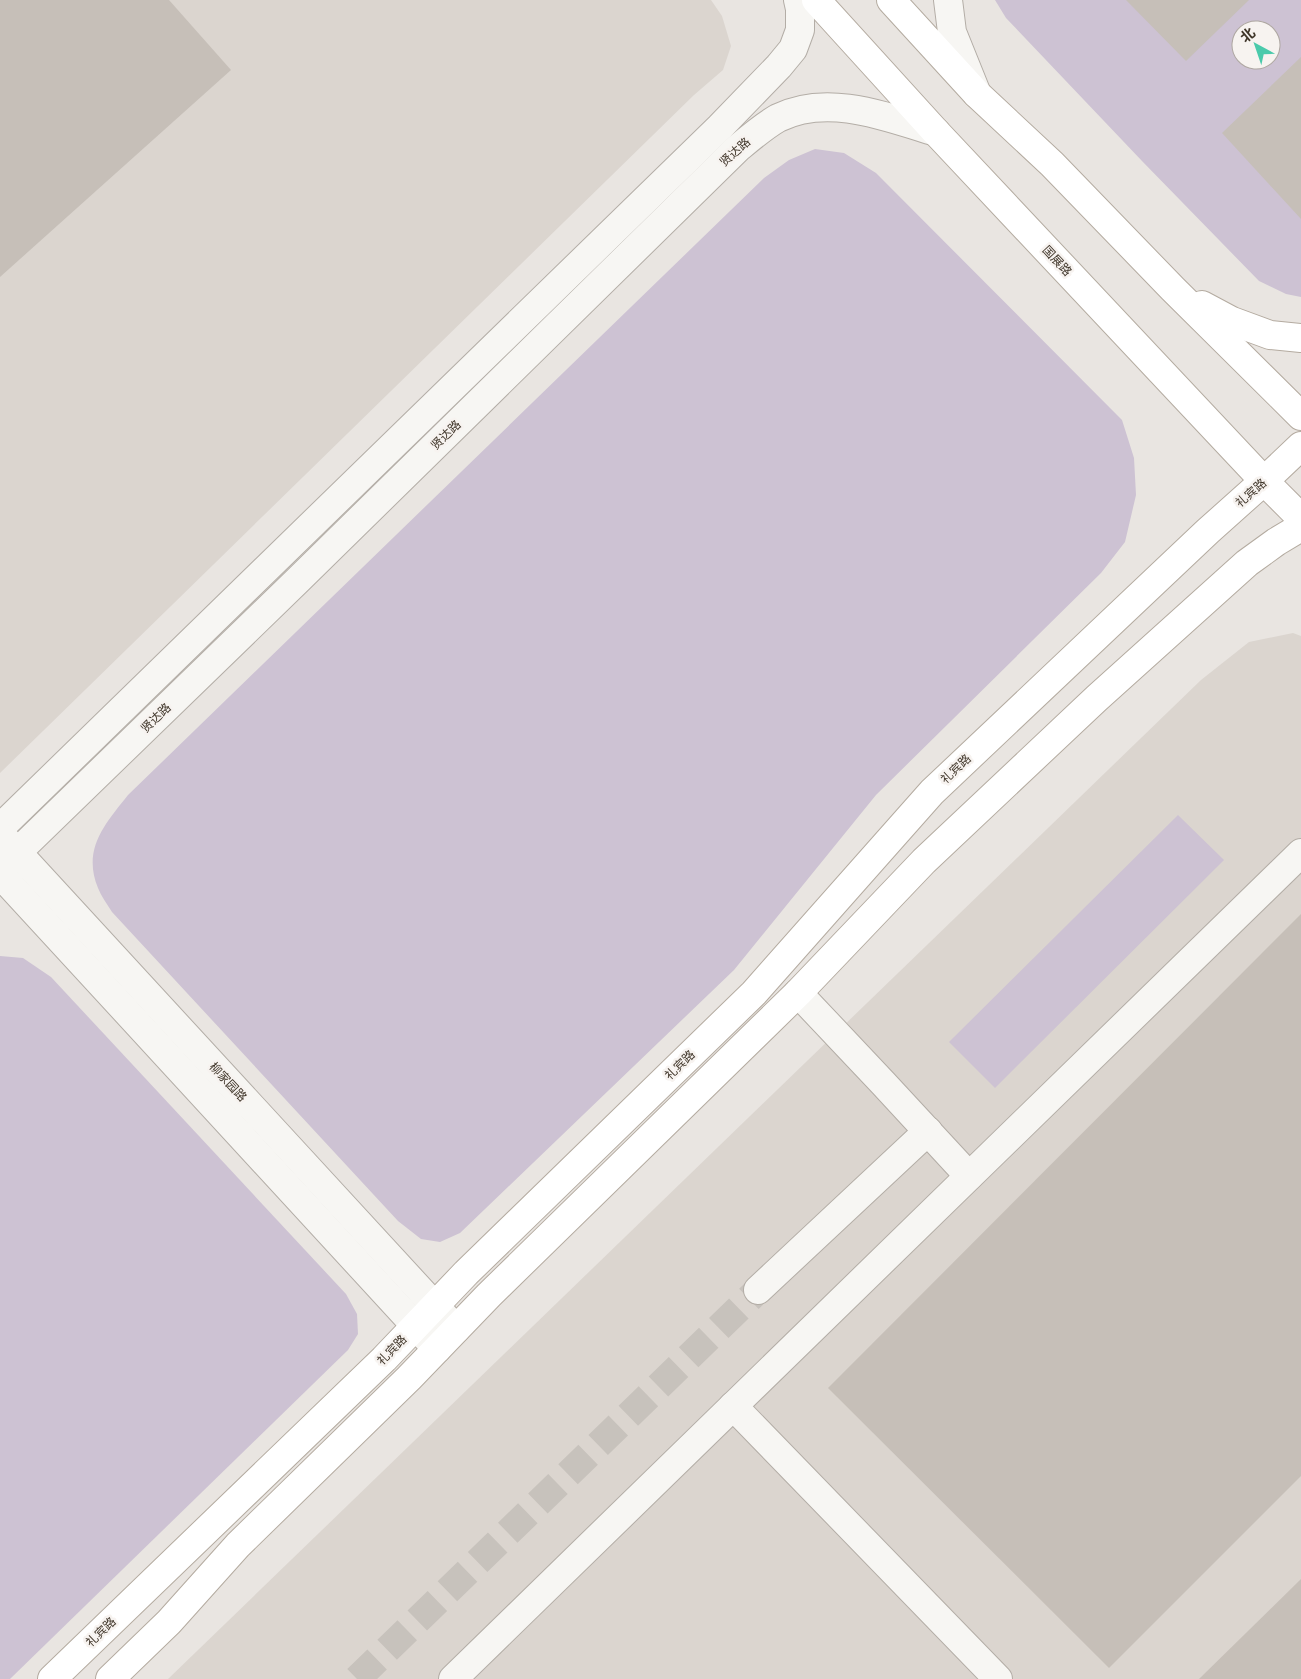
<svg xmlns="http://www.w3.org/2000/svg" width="1301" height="1679" font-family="Arial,'Noto Sans SC',sans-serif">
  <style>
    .built { fill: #dbd5cf }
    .green { fill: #cdc2d3; fill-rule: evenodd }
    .building { fill: #c6bfb8 }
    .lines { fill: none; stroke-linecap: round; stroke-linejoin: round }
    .minor-tunnel { stroke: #c7c2bc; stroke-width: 28; stroke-dasharray: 28 14; stroke-linecap: butt }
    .minor-casing { stroke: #b3ada6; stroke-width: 30 }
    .major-casing { stroke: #b4aba0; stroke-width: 30 }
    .minor { stroke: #f7f6f3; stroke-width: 28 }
    .major { stroke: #fff; stroke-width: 28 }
    .labels { text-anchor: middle; stroke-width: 5; stroke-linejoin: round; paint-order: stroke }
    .street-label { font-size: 12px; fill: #40362a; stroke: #f7f3f0 }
  </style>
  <rect width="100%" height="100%" fill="#e9e5e1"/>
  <!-- built -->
  <g class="built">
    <polygon points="0,0 711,0 722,16 731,46 723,70 694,95 0,773"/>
    <polygon points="1293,633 1301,636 1301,1679 168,1679 1201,680 1249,642"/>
  </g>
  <!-- green -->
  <g class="green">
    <path d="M995 0H1301V297L1286 294 1259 281 1142 161 1006 18ZM1241 30H1271V60H1241Z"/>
    <path d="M815 149 844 153 876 173 1122 420 1134 458 1136 495 1125 542 1101 573 876 795 734 970 460 1233 440 1242 421 1239 398 1221 112 912C107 904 101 896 98 888 82 849 105 824 128 795L764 178 789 160Z"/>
    <polygon points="1178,815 1224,860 995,1088 949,1042"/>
    <polygon points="0,956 23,958 51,977 346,1294 357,1314 358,1334 348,1350 10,1679 0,1679"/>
  </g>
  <!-- building -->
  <g class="building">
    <polygon points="0,0 169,0 231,70 0,277"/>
    <polygon points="1126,0 1249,0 1186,61"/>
    <polygon points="1301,57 1301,219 1222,133"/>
    <polygon points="1301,914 1301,1476 1109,1668 828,1388"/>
    <polygon points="1301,1579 1301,1679 1199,1679"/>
  </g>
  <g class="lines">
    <!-- minor-tunnel -->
    <polyline class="minor-tunnel" points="357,1679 758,1290"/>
    <!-- minor casing -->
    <g class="minor-casing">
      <g id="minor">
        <polyline points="948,0 952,32 977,94"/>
        <polyline points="0,828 720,127 779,66 793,49 800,30 800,9 798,0"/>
        <polyline points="5,839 456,1329"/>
        <path d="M0 869 298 580 738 148C750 138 764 126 778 118 828 93 887 117 936 132"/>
        <polyline points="0,874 437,1349"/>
        <polyline points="798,993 883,1083 969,1176"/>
        <polyline points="758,1290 928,1131"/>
        <polyline points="733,1406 998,1679"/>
        <polyline points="453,1679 1301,853"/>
      </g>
    </g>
    <!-- major casing -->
    <g class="major-casing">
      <g id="major">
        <polyline points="816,0 936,132 1264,481 1301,518"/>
        <polyline points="891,0 977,94 1052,164 1173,289 1301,416"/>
        <polyline points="1202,305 1232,321 1270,335 1301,338"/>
        <polyline points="52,1679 384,1359 466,1273 754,993 932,792 1208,531 1264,481 1301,446"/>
        <polyline points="110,1679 169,1622 238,1545 409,1378 489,1295 798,993 924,861 1097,698 1247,563 1276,542 1301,527"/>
      </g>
    </g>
    <!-- minor -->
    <use href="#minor" class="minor"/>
    <!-- major -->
    <use href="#major" class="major"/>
  </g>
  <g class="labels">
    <!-- street labels -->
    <g class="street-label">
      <text transform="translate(735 152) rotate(-42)" y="4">贤达路</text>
      <text transform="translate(1057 261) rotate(47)" y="4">国展路</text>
      <text transform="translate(446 435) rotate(-44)" y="4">贤达路</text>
      <text transform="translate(1251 493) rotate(-41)" y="4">礼宾路</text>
      <text transform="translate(156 718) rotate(-44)" y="4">贤达路</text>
      <text transform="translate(956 769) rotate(-43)" y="4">礼宾路</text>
      <text transform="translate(680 1065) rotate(-44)" y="4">礼宾路</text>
      <text transform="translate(228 1082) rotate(47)" y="4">柳家园路</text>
      <text transform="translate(392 1350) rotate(-46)" y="4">礼宾路</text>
      <text transform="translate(101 1632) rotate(-44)" y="4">礼宾路</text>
    </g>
  </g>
  <!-- north arrow -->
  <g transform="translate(1256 45) rotate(320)"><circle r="24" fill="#f7f3f0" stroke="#aea7a1"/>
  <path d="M0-4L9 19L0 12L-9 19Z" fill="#4acaab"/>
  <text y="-8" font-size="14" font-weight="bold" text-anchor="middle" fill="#40362a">北</text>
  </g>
</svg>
